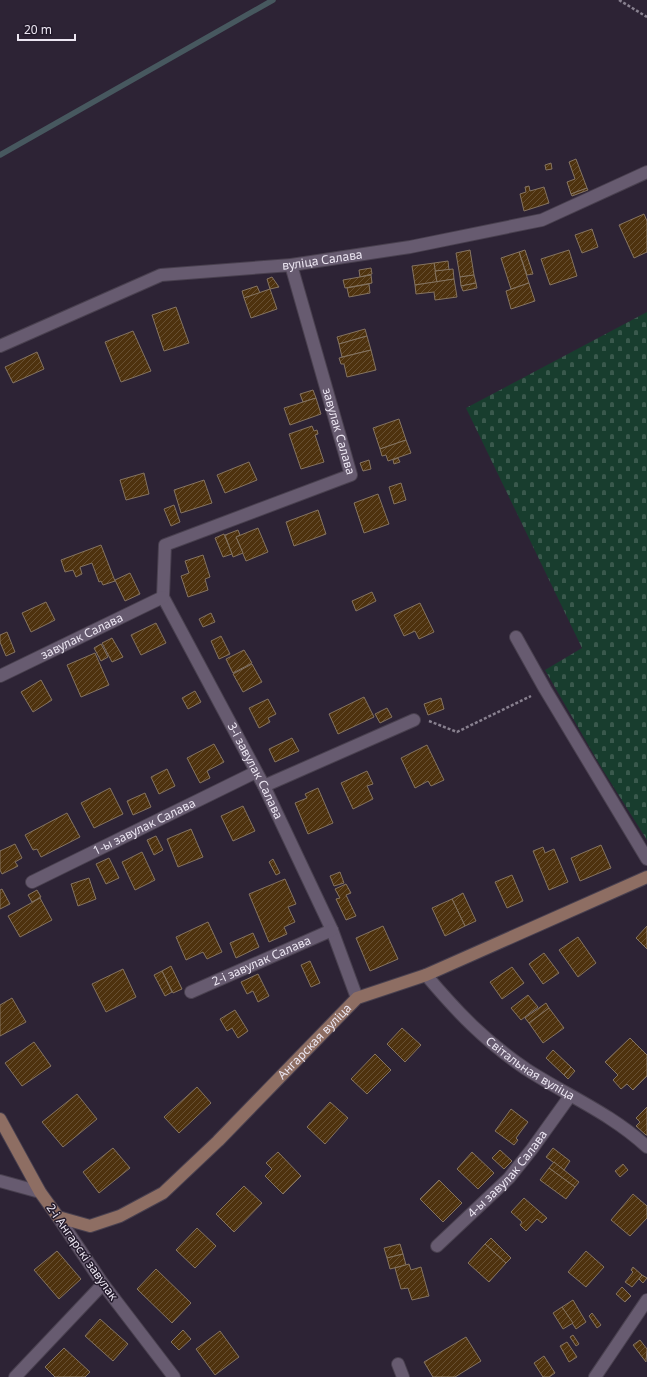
<svg xmlns="http://www.w3.org/2000/svg" width="647" height="1377" font-family="'Noto Sans',sans-serif">
  <style>
    .cemetery { fill: url(#cemetery-stones) }
    .lines { fill: none; stroke-linecap: round; stroke-linejoin: round }
    .stream { stroke: #47585f; stroke-width: 5.5 }
    .building { fill: url(#building-hatch); stroke: #857461 }
    .street-casing { stroke: #49404f; stroke-width: 14 }
    .secondary-casing { stroke: #49404f; stroke-width: 14 }
    .path { stroke: #88808f; stroke-width: 2.5; stroke-dasharray: 3 2; stroke-linecap: butt }
    .street { stroke: #675b70; stroke-width: 12 }
    .secondary { stroke: #8e6e63; stroke-width: 12 }
    .labels { text-anchor: middle; stroke-width: 3; stroke-linejoin: round; paint-order: stroke }
    .street-label { font-size: 12px; fill: #ece6f2; stroke: #231a2b }
  </style>
  <defs>
    <pattern id="cemetery-stones" width="16" height="16" patternUnits="userSpaceOnUse"><rect width="16" height="16" fill="#183d2e"/><path d="M2 7V4a2 2 0 0 1 4 0v3zM10 15v-3a2 2 0 0 1 4 0v3z" fill="#3a594d"/></pattern>
    <pattern id="building-hatch" width="6" height="6" patternUnits="userSpaceOnUse"><rect width="6" height="6" fill="#4e320e"/><path d="M-1 1l2-2M0 6l6-6M5 7l2-2" fill="none" stroke="#685032"/></pattern>
  </defs>
  <rect width="100%" height="100%" fill="#2d2335"/>
  <!-- cemetery -->
  <polygon class="cemetery" points="647,312 647,840 601,767 545,670 582,648 466,408"/>
  <g class="lines">
    <!-- stream -->
    <polyline class="stream" points="0,155 273,0"/>
  </g>
  <!-- building -->
  <g class="building">
    <polygon points="576,159 587,188 571,194 567,182 575,179 569,162"/>
    <polygon points="551,163 552,169 546,170 545,165"/>
    <polygon points="529,186 530,191 544,187 549,203 524,211 520,194 526,192 525,187"/>
    <polygon points="587,188 588,190 572,196 571,194"/>
    <polygon points="644,214 647,221 647,252 634,258 619,225"/>
    <polygon points="592,229 598,247 582,253 575,235"/>
    <polygon points="470,250 474,275 460,277 456,253"/>
    <polygon points="525,250 533,274 527,275 519,252"/>
    <polygon points="569,250 577,276 550,285 541,259"/>
    <polygon points="519,252 529,283 511,289 501,258"/>
    <polygon points="448,261 449,270 435,271 434,263"/>
    <polygon points="434,263 437,282 415,285 412,266"/>
    <polygon points="371,268 372,274 360,277 359,270"/>
    <polygon points="453,269 454,279 437,282 435,271"/>
    <polygon points="371,275 372,283 345,288 343,280"/>
    <polygon points="474,275 476,283 461,286 460,277"/>
    <polygon points="272,277 279,287 270,289 267,279"/>
    <polygon points="454,279 457,297 435,300 434,292 416,294 415,285"/>
    <polygon points="476,283 477,288 463,291 461,286"/>
    <polygon points="529,283 535,301 511,309 506,291"/>
    <polygon points="369,284 370,293 349,297 347,288"/>
    <polygon points="257,286 260,293 244,298 242,291"/>
    <polygon points="270,289 277,309 251,318 244,298"/>
    <polygon points="176,307 189,343 164,351 152,315"/>
    <polygon points="365,329 367,336 339,344 337,337"/>
    <polygon points="133,331 151,371 121,382 105,342"/>
    <polygon points="367,336 371,350 342,357 339,344"/>
    <polygon points="371,350 376,370 347,377 344,364 341,364 339,358"/>
    <polygon points="37,352 44,369 13,383 5,367"/>
    <polygon points="313,390 316,398 303,402 300,394"/>
    <polygon points="316,398 321,414 290,425 284,408"/>
    <polygon points="399,419 406,440 380,449 373,428"/>
    <polygon points="312,426 314,431 317,430 318,434 315,435 324,462 301,469 289,434"/>
    <polygon points="406,440 411,453 388,461 386,455 382,456 380,449"/>
    <polygon points="398,458 400,462 394,464 393,460"/>
    <polygon points="369,460 371,469 363,471 360,463"/>
    <polygon points="249,462 257,480 225,493 217,475"/>
    <polygon points="144,473 149,494 126,500 120,480"/>
    <polygon points="204,480 212,503 181,513 174,490"/>
    <polygon points="401,483 406,500 394,504 389,487"/>
    <polygon points="378,494 389,524 364,533 354,503"/>
    <polygon points="174,505 180,522 171,526 164,509"/>
    <polygon points="318,510 326,534 294,546 286,522"/>
    <polygon points="258,528 268,552 246,561 236,537"/>
    <polygon points="238,530 240,535 236,537 243,553 233,557 225,535"/>
    <polygon points="224,534 232,554 223,557 215,538"/>
    <polygon points="101,545 115,581 103,585 101,581 99,582 92,563 80,567 82,574 76,577 73,570 65,572 61,560"/>
    <polygon points="203,555 210,577 205,579 208,590 188,597 181,576 189,573 185,561"/>
    <polygon points="130,573 140,594 125,601 115,580"/>
    <polygon points="372,592 376,601 356,611 352,601"/>
    <polygon points="46,602 55,620 31,632 22,613"/>
    <polygon points="420,603 434,632 419,639 415,631 404,636 394,615"/>
    <polygon points="211,613 215,622 203,627 199,619"/>
    <polygon points="156,623 166,643 141,655 131,635"/>
    <polygon points="7,632 15,652 6,656 0,642 0,635"/>
    <polygon points="221,636 230,654 219,659 211,641"/>
    <polygon points="112,638 123,657 112,662 102,643"/>
    <polygon points="101,644 108,657 101,661 94,648"/>
    <polygon points="244,650 252,663 233,673 226,659"/>
    <polygon points="95,653 109,685 81,697 67,665"/>
    <polygon points="252,664 262,682 243,692 233,674"/>
    <polygon points="41,680 52,700 33,712 21,692"/>
    <polygon points="195,691 201,702 188,709 182,698"/>
    <polygon points="364,697 374,717 338,734 329,714"/>
    <polygon points="441,698 444,709 428,715 424,704"/>
    <polygon points="268,699 276,714 268,718 270,722 259,728 249,708"/>
    <polygon points="387,708 392,717 380,723 375,714"/>
    <polygon points="292,738 299,751 275,762 269,749"/>
    <polygon points="214,744 224,762 207,771 210,778 200,783 187,758"/>
    <polygon points="427,745 444,780 431,786 428,781 415,788 401,758"/>
    <polygon points="167,769 175,786 159,794 151,777"/>
    <polygon points="367,771 373,784 367,786 373,799 353,809 341,783"/>
    <polygon points="110,788 123,814 94,828 81,803"/>
    <polygon points="318,788 333,823 308,834 295,803 307,798 305,794"/>
    <polygon points="145,793 151,807 133,815 127,801"/>
    <polygon points="243,806 255,831 233,841 221,816"/>
    <polygon points="67,813 80,837 41,857 37,849 33,850 25,835"/>
    <polygon points="191,829 203,857 178,867 167,839"/>
    <polygon points="156,836 163,850 154,855 147,840"/>
    <polygon points="15,844 22,858 15,862 18,866 2,874 0,870 0,851"/>
    <polygon points="601,845 611,868 580,881 571,858"/>
    <polygon points="543,847 545,853 554,849 568,882 549,890 533,851"/>
    <polygon points="142,852 155,880 135,890 122,862"/>
    <polygon points="109,858 119,878 106,884 96,864"/>
    <polygon points="273,859 280,873 276,875 269,862"/>
    <polygon points="340,872 344,883 334,886 330,876"/>
    <polygon points="512,875 523,901 507,908 495,882"/>
    <polygon points="89,878 96,899 78,906 71,884"/>
    <polygon points="285,879 296,904 288,907 295,922 284,927 287,934 269,942 249,894"/>
    <polygon points="346,884 351,893 346,895 356,916 346,920 336,899 340,898 335,889"/>
    <polygon points="2,889 10,904 0,909 0,890"/>
    <polygon points="37,890 41,897 32,902 28,895"/>
    <polygon points="463,893 476,921 465,926 452,899"/>
    <polygon points="40,898 52,920 20,937 8,916"/>
    <polygon points="452,899 465,926 445,936 432,908"/>
    <polygon points="208,922 222,952 207,959 203,952 186,960 176,937"/>
    <polygon points="383,926 398,959 370,971 356,938"/>
    <polygon points="647,926 647,949 636,938"/>
    <polygon points="253,933 259,947 236,958 230,943"/>
    <polygon points="578,937 596,963 578,977 559,950"/>
    <polygon points="544,953 559,973 543,984 529,964"/>
    <polygon points="310,961 320,983 311,987 301,965"/>
    <polygon points="171,966 182,989 173,993 162,971"/>
    <polygon points="512,967 524,983 502,999 490,982"/>
    <polygon points="123,969 136,997 106,1012 92,984"/>
    <polygon points="162,971 172,992 165,996 154,975"/>
    <polygon points="258,974 269,996 258,1002 253,991 247,994 241,982"/>
    <polygon points="528,995 538,1007 521,1020 511,1008"/>
    <polygon points="12,998 26,1022 0,1036 0,1005"/>
    <polygon points="546,1003 549,1008 529,1023 525,1018"/>
    <polygon points="549,1008 564,1028 543,1043 529,1023"/>
    <polygon points="235,1010 248,1031 238,1038 232,1028 227,1031 220,1019"/>
    <polygon points="402,1028 421,1045 405,1062 387,1044"/>
    <polygon points="630,1038 647,1055 647,1076 633,1090 627,1084 621,1089 613,1080 618,1075 605,1062"/>
    <polygon points="34,1042 51,1066 22,1086 5,1063"/>
    <polygon points="553,1050 571,1067 564,1075 546,1058"/>
    <polygon points="375,1054 391,1070 367,1094 351,1079"/>
    <polygon points="571,1067 575,1071 568,1079 564,1075"/>
    <polygon points="197,1087 211,1103 179,1133 164,1117"/>
    <polygon points="77,1094 97,1119 63,1147 42,1122"/>
    <polygon points="330,1102 348,1118 325,1144 307,1127"/>
    <polygon points="647,1107 647,1135 646,1135 636,1126 640,1122 636,1118"/>
    <polygon points="511,1109 528,1122 516,1138 518,1140 514,1145 495,1131"/>
    <polygon points="113,1148 130,1168 99,1193 83,1172"/>
    <polygon points="553,1148 570,1161 564,1170 546,1157"/>
    <polygon points="500,1150 512,1161 504,1169 492,1158"/>
    <polygon points="278,1152 301,1176 283,1194 265,1176 272,1169 266,1163"/>
    <polygon points="472,1152 494,1173 478,1189 457,1169"/>
    <polygon points="554,1162 579,1182 575,1187 549,1168"/>
    <polygon points="623,1164 628,1170 620,1177 615,1171"/>
    <polygon points="549,1168 575,1187 566,1199 540,1180"/>
    <polygon points="439,1180 462,1203 443,1222 420,1199"/>
    <polygon points="244,1186 262,1203 234,1232 216,1214"/>
    <polygon points="633,1194 647,1206 647,1218 630,1236 611,1220"/>
    <polygon points="524,1198 547,1218 542,1223 537,1219 526,1231 520,1225 522,1222 511,1212"/>
    <polygon points="197,1228 216,1246 195,1268 176,1250"/>
    <polygon points="491,1238 511,1258 506,1263 485,1244"/>
    <polygon points="400,1244 403,1254 387,1258 384,1248"/>
    <polygon points="485,1244 506,1263 489,1282 468,1263"/>
    <polygon points="57,1251 81,1279 59,1299 34,1270"/>
    <polygon points="586,1251 604,1267 586,1287 568,1272"/>
    <polygon points="403,1254 406,1265 390,1269 387,1258"/>
    <polygon points="409,1264 411,1270 421,1267 429,1296 412,1300 408,1288 401,1289 395,1268"/>
    <polygon points="633,1267 642,1275 632,1287 625,1282 633,1272 631,1270"/>
    <polygon points="156,1269 191,1303 172,1323 137,1289"/>
    <polygon points="642,1275 647,1278 643,1283 639,1279"/>
    <polygon points="622,1287 631,1296 625,1302 616,1294"/>
    <polygon points="573,1300 586,1322 576,1329 562,1307"/>
    <polygon points="562,1307 573,1323 563,1329 553,1313"/>
    <polygon points="592,1313 601,1325 597,1328 589,1316"/>
    <polygon points="100,1319 128,1344 113,1361 85,1336"/>
    <polygon points="183,1330 191,1339 179,1350 171,1342"/>
    <polygon points="220,1331 239,1357 215,1375 196,1349"/>
    <polygon points="573,1335 579,1344 576,1346 570,1337"/>
    <polygon points="466,1337 481,1361 455,1377 433,1377 424,1362"/>
    <polygon points="640,1340 647,1349 646,1362 633,1345"/>
    <polygon points="567,1342 577,1357 569,1362 560,1346"/>
    <polygon points="64,1348 90,1372 85,1377 55,1377 45,1367"/>
    <polygon points="544,1356 555,1373 549,1377 543,1377 534,1363"/>
  </g>
  <g class="lines">
    <!-- street casing -->
    <g class="street-casing">
      <g id="street">
        <path id="s1" d="M291 265 351 475 165 545 163 597 264 786 332 930 357 998"/>
        <path id="s2" d="M0 346 161 275 291 265 410 247 542 220 647 172"/>
        <polyline points="516,637 545,689 647,859"/>
        <path id="s3" d="M0 676 163 597"/>
        <polyline points="264,786 414,720"/>
        <path id="s4" d="M32 882 256 772"/>
        <path id="s5" d="M426 975C458 1013 485 1041 526 1069 566 1095 612 1114 647 1147"/>
        <path id="s6" d="M191 992 332 930"/>
        <polyline points="0,1181 40,1192"/>
        <polyline points="58,1217 103,1284 174,1377"/>
        <path id="s7" d="M437 1246 509 1178 532 1149 570 1096"/>
        <polyline points="398,1364 403,1377"/>
        <polyline points="15,1377 103,1284"/>
        <polyline points="595,1377 647,1300"/>
      </g>
    </g>
    <!-- secondary casing -->
    <g class="secondary-casing">
      <g id="secondary">
        <path id="s8" d="M0 1119 40 1192 58 1217 90 1226 120 1216 163 1193 218 1141 357 998 426 975 647 877"/>
      </g>
    </g>
    <!-- path -->
    <g class="path">
      <polyline points="619,0 647,17"/>
      <polyline points="429,721 457,732 531,696"/>
    </g>
    <!-- street -->
    <use href="#street" class="street"/>
    <!-- secondary -->
    <use href="#secondary" class="secondary"/>
  </g>
  <g class="labels">
    <!-- street labels -->
    <g class="street-label">
      <text dy="4" stroke="none"><textPath href="#s2" startOffset="338">вуліца Салава</textPath></text>
      <text dy="4" stroke="none"><textPath href="#s1" startOffset="173">завулак Салава</textPath></text>
      <text dy="4" stroke="none"><textPath href="#s3" startOffset="91">завулак Салава</textPath></text>
      <text dy="4" stroke="none"><textPath href="#s1" startOffset="666">3-і завулак Салава</textPath></text>
      <text dy="4" stroke="none"><textPath href="#s4" startOffset="125">1-ы завулак Салава</textPath></text>
      <text dy="4" stroke="none"><textPath href="#s6" startOffset="77">2-і завулак Салава</textPath></text>
      <text dy="4" stroke="none"><textPath href="#s8" startOffset="442">Ангарская вуліца</textPath></text>
      <text dy="4" stroke="none"><textPath href="#s5" startOffset="141">Світальная вуліца</textPath></text>
      <text dy="4" stroke="none"><textPath href="#s7" startOffset="101">4-ы завулак Салава</textPath></text>
      <text transform="translate(82 1252) rotate(55)" y="4">2-і Ангарскі завулак</text>
    </g>
  </g>
  <!-- scale -->
  <path d="M18 34v6h57v-6" fill="none" stroke="#ece6f2" stroke-width="2"/>
  <text x="24" y="34" font-size="12" fill="#ece6f2" stroke="#231a2b" stroke-width="3" paint-order="stroke">20 m</text>
</svg>
